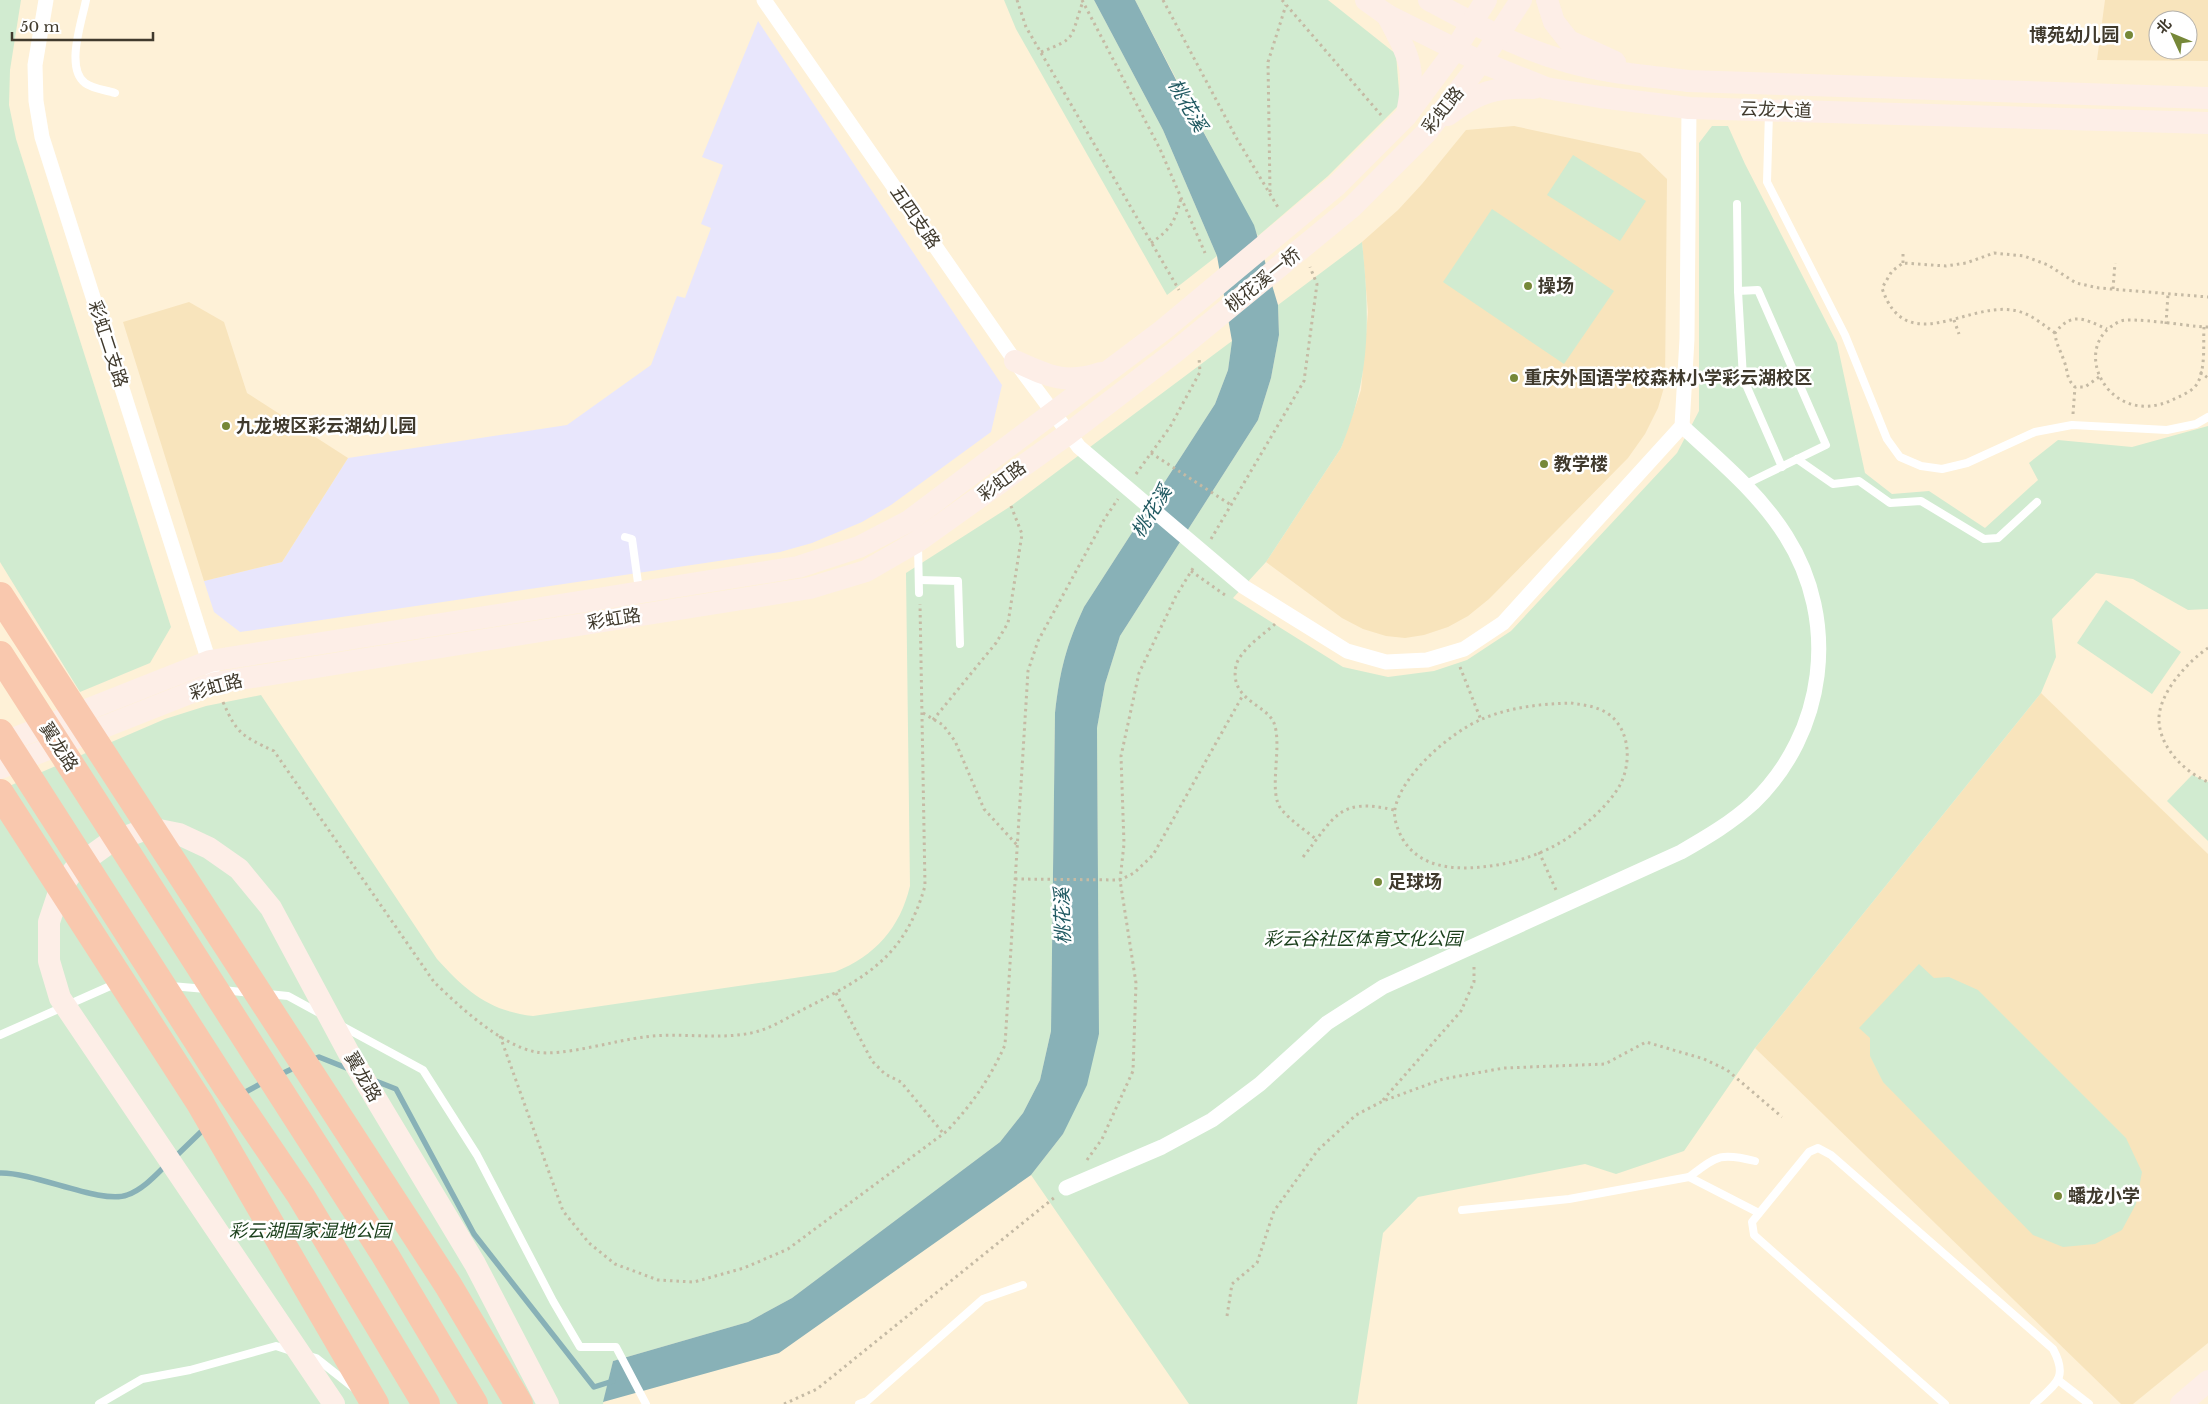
<svg xmlns="http://www.w3.org/2000/svg" width="2208" height="1404" font-family="'Libre Baskerville','Noto Sans SC',serif">
  <style>
    .commercial { fill: #e8e6fc }
    .built { fill: #f8e4bc; fill-rule: evenodd }
    .green { fill: #d1ebd0 }
    .water { fill: #88b1b7 }
    .lines { fill: none; stroke-linecap: round; stroke-linejoin: round }
    .stream { stroke: #88b1b7; stroke-width: 5.5 }
    .path { stroke: #c5baa4; stroke-width: 3; stroke-dasharray: 2.5 4; stroke-linecap: butt }
    .lane { stroke: #fff; stroke-width: 8 }
    .street { stroke: #fff; stroke-width: 15 }
    .secondary { stroke: #fdeee7; stroke-width: 22 }
    .highway { stroke: #f9c8ae; stroke-width: 28 }
    .poi-dot { fill: #768838; stroke: #fff; stroke-width: 2 }
    .labels { text-anchor: middle; stroke-width: 5; stroke-linejoin: round; paint-order: stroke }
    .poi-label { font-size: 18px; font-weight: bold; fill: #403a2d; stroke: #fff; text-anchor: start }
    .street-label { font-size: 18px; fill: #403a2d; stroke: #fff }
    .park-label { font-size: 18px; font-style: italic; fill: #1b401c; stroke: #fff }
    .water-label { font-size: 19px; font-style: italic; fill: #205961; stroke: #fff }
  </style>
  <rect width="100%" height="100%" fill="#fef1d7"/>
  <!-- commercial -->
  <polygon class="commercial" points="758,21 1002,385 991,432 891,505 862,522 812,543 780,552 240,632 214,612 204,581 282,562 348,458 567,425 651,365 677,296 685,298 711,228 701,224 723,165 702,157"/>
  <!-- built -->
  <g class="built">
    <path d="M2105 0H2208V61L2097 60ZM2158 20H2188V50H2158Z"/>
    <polygon points="1514,126 1640,153 1667,179 1665,384 1658,408 1645,434 1628,458 1489,599 1468,616 1448,627 1424,635 1405,638 1386,636 1363,629 1342,618 1266,562 1341,448 1361,390 1368,312 1362,242 1398,210 1422,184 1466,130"/>
    <polygon points="189,302 224,322 247,393 348,458 282,562 204,581 123,322"/>
    <polygon points="2041,693 2208,854 2208,1343 2133,1404 2121,1404 1755,1048"/>
  </g>
  <!-- green -->
  <g class="green">
    <polygon points="0,0 21,0 10,70 9,105 16,139 171,627 150,663 80,692 0,562"/>
    <polygon points="1004,0 1094,0 1163,130 1217,256 1167,295 1016,29"/>
    <polygon points="1135,0 1328,0 1396,54 1400,104 1328,176 1258,236"/>
    <path d="M1712 126H1728L1745 164 1837 343 1865 473 1892 494 1929 491 1985 528 2038 480 2029 463 2058 440 2132 447 2208 426V609L2188 610 2133 579 2096 573 2052 619 2056 657 2041 693 1755 1048 1684 1151 1616 1174 1585 1164 1418 1197 1383 1233 1357 1404H1189L1031 1175 1063 1134 1099 1034 1097 728 1105 684 1120 636 1258 420 1271 378 1279 335 1278 305 1362 242C1370 318 1371 376 1341 448L1266 562 1233 598 1343 667 1388 677 1434 671 1467 660 1511 631 1677 453 1699 411V143Z"/>
    <polygon points="1573,155 1646,201 1620,241 1547,195"/>
    <polygon points="1492,209 1614,291 1564,364 1443,282"/>
    <path d="M1232 341 1228 370 1215 404 1084 607C1066 646 1060 670 1055 713L1051 1031 1040 1080 1023 1113 1000 1142 792 1298 748 1322 613 1361 603 1404H0V790L165 719 206 706 261 695 437 959C466 991 489 1011 533 1016L835 972C875 956 900 928 910 886L906 573 1011 506Z"/>
    <polygon points="2106,600 2181,652 2152,694 2077,643"/>
    <polygon points="2192,775 2208,782 2208,841 2167,801"/>
    <polygon points="1919,964 1934,978 1949,977 1978,990 2126,1138 2142,1172 2136,1204 2122,1230 2095,1244 2063,1247 2033,1235 1883,1082 1870,1056 1870,1038 1859,1028"/>
  </g>
  <!-- water -->
  <path class="water" d="M1094 0H1135L1192 111 1254 225 1278 305 1279 335 1271 378 1258 420 1120 636 1105 684 1097 728 1099 1034 1087 1085 1063 1134 1031 1175 779 1353 603 1402 613 1361 748 1322 792 1298 1000 1142 1023 1113 1040 1080 1051 1031 1055 713C1060 670 1066 646 1084 607L1215 404 1228 370 1232 341 1217 256 1163 130Z"/>
  <g class="lines">
    <!-- stream -->
    <g class="stream">
      <polyline points="311,1060 319,1057 349,1069"/>
      <polyline points="277,1076 296,1067"/>
      <polyline points="373,1080 396,1089 474,1234 594,1387 613,1381"/>
      <polyline points="240,1095 264,1082"/>
      <polyline points="173,1159 206,1127"/>
      <path d="M0 1173C34 1172 102 1205 127 1195 142 1190 155 1176 166 1165"/>
    </g>
    <!-- path -->
    <g class="path">
      <polyline points="1017,0 1026,27 1179,290"/>
      <polyline points="1082,0 1160,149 1205,253"/>
      <polyline points="1163,0 1237,139 1279,209"/>
      <polyline points="1282,0 1381,115"/>
      <path d="M1041 52C1077 38 1070 39 1082 4"/>
      <polyline points="1270,192 1268,62 1286,5"/>
      <path d="M1151 243C1171 229 1175 222 1181 198"/>
      <polyline points="1903,263 1903,250"/>
      <polyline points="2113,289 2115,263"/>
      <polyline points="1954,320 1959,334"/>
      <polyline points="2166,324 2168,294"/>
      <path d="M2204 327C2203 343 2206 369 2197 384 2192 392 2180 396 2172 400 2108 430 2066 344 2121 321 2131 317 2189 326 2204 327H2208"/>
      <path d="M2055 333C2042 324 2029 312 2012 310 1966 303 1905 358 1882 288L1892 271 1903 263 1946 266 1966 263 1994 253 2024 256 2048 265 2076 283 2099 288 2208 297"/>
      <polyline points="2200,372 2208,378"/>
      <path d="M2099 377 2085 387H2075C2065 377 2069 373 2064 361 2061 351 2056 345 2055 333 2072 311 2084 319 2107 329"/>
      <polyline points="2073,414 2075,387"/>
      <polyline points="1151,453 1231,505"/>
      <polyline points="1136,474 1170,427 1200,372 1199,358"/>
      <polyline points="1211,539 1304,381 1317,284 1310,267"/>
      <polyline points="1191,571 1225,595"/>
      <path d="M1275 624C1264 634 1239 651 1236 666 1229 700 1266 704 1274 723 1283 747 1267 794 1282 810 1291 821 1305 830 1317 840"/>
      <path d="M2208 648C2187 662 2157 695 2159 722 2161 749 2185 772 2208 782"/>
      <polyline points="1460,667 1481,720"/>
      <path d="M223 702C237 734 242 736 274 751L434 982C459 1006 500 1045 536 1052 562 1057 616 1040 645 1037 679 1032 718 1040 751 1033 771 1029 788 1017 806 1008 867 977 905 956 925 886L920 604"/>
      <path d="M1571 703C1583 705 1596 706 1607 713 1630 728 1632 762 1620 785 1610 803 1590 821 1573 834 1548 853 1514 864 1482 867 1451 870 1419 867 1402 838 1398 830 1393 818 1395 809 1401 775 1451 732 1482 719 1511 707 1540 704 1571 703Z"/>
      <polyline points="923,713 943,725 955,741 984,809 1017,845"/>
      <polyline points="933,720 996,643 1008,623 1022,534 1011,506"/>
      <polyline points="1539,852 1556,890"/>
      <path d="M1303 857C1335 817 1338 797 1394 810"/>
      <polyline points="1015,879 1120,880 1134,873 1153,855 1243,695"/>
      <polyline points="836,993 872,1061 885,1074 901,1082 943,1133"/>
      <path d="M500 1036 563 1211 589 1243 615 1264 658 1280 694 1282 744 1268 788 1249 947 1131C973 1103 989 1080 1005 1045L1028 671 1038 641 1105 518 1118 499"/>
      <polyline points="1383,1100 1461,1011 1474,982 1474,963"/>
      <polyline points="1087,1160 1102,1139 1133,1071 1136,983 1120,880 1124,844 1121,756 1139,673 1176,596 1195,565"/>
      <polyline points="1227,1316 1232,1284 1257,1263 1274,1211 1318,1150 1356,1115 1383,1101 1443,1079 1504,1068 1605,1064 1646,1042 1704,1059 1727,1070 1782,1117"/>
      <polyline points="784,1404 817,1389 1055,1197"/>
    </g>
    <!-- lane -->
    <g class="lane">
      <path d="M86 0C82 21 65 68 85 83 93 89 106 90 115 93"/>
      <polyline points="1769,112 1767,182 1845,335 1887,439 1900,457 1921,466 1942,469 1967,463 2035,432 2072,425 2167,430 2196,424 2208,417"/>
      <polyline points="1737,204 1738,291 1743,378 1782,467"/>
      <polyline points="1738,291 1758,290 1826,445 1746,484"/>
      <polyline points="1797,459 1833,484 1859,481 1890,503 1921,501 1984,539 1998,538 2037,502"/>
      <polyline points="625,537 632,539 639,590"/>
      <polyline points="918,545 919,593"/>
      <polyline points="919,580 958,581 960,644"/>
      <polyline points="171,986 206,989"/>
      <polyline points="223,990 251,993"/>
      <polyline points="268,994 288,996 321,1014"/>
      <polyline points="340,1025 423,1070 477,1155 553,1301 580,1347 616,1347 646,1404"/>
      <polyline points="0,1035 117,983"/>
      <path d="M1689 1177C1717 1156 1720 1152 1755 1161"/>
      <polyline points="1462,1210 1569,1199 1689,1177 1759,1213"/>
      <polyline points="309,1356 316,1358 354,1388"/>
      <polyline points="2058,1380 2089,1404"/>
      <polyline points="99,1404 142,1379 190,1370 276,1346 291,1351"/>
      <polyline points="859,1404 867,1401 983,1299 1023,1285"/>
      <path d="M1945 1404 1754 1235 1752 1222 1809 1152 1818 1148 1831 1155 2053 1349C2069 1379 2055 1384 2034 1404"/>
    </g>
    <!-- street -->
    <g class="street">
      <polyline points="46,0 35,65 36,101 42,137 212,671"/>
      <polyline points="764,0 1015,361 1079,447 1244,587 1347,651 1386,662 1427,660 1454,652 1464,649 1503,623 1682,426 1687,339 1689,108"/>
      <path d="M1066 1188 1162 1147 1212 1120 1260 1084 1327 1023 1383 987 1681 852C1707 837 1731 823 1753 803 1826 733 1840 621 1786 536 1759 493 1719 460 1682 426"/>
    </g>
    <!-- secondary -->
    <g class="secondary">
      <polyline points="1366,0 1387,15 1481,62 1546,88 1600,97 1689,108 2208,123"/>
      <path d="M1429 0C1474 24 1518 48 1568 62 1606 73 1648 76 1688 81L2208 98"/>
      <polyline points="1547,0 1554,22 1569,41 1615,62"/>
      <path d="M1387 15C1408 55 1417 67 1407 113"/>
      <path d="M1448 115C1477 92 1497 86 1534 88"/>
      <path d="M1015 361C1048 376 1065 385 1101 373"/>
      <polyline points="0,744 210,661 798,567 859,547 909,521 1163,330 1337,185 1406,116 1455,50 1486,0"/>
      <polyline points="0,768 215,683 810,588 866,571 918,541 1068,434 1175,352 1352,207 1426,133 1481,62 1521,0"/>
      <polyline points="334,1404 60,998 49,961 49,922 60,889 77,866 109,843 149,828 179,834 209,848 239,869 271,908 352,1059 475,1264 548,1404"/>
      <polyline points="2181,1404 2208,1381"/>
    </g>
    <!-- highway -->
    <g class="highway">
      <polyline points="0,596 448,1285 519,1404"/>
      <polyline points="0,655 385,1255 474,1404"/>
      <polyline points="0,733 227,1087 301,1196 426,1404"/>
      <polyline points="0,793 200,1103 375,1404"/>
    </g>
  </g>
  <!-- markers -->
  <g class="poi-dot">
    <circle cx="2129" cy="35" r="5"/>
    <circle cx="1528" cy="286" r="5"/>
    <circle cx="1514" cy="378" r="5"/>
    <circle cx="226" cy="426" r="5"/>
    <circle cx="1544" cy="464" r="5"/>
    <circle cx="1378" cy="882" r="5"/>
    <circle cx="2058" cy="1196" r="5"/>
  </g>
  <g class="labels">
    <!-- poi labels -->
    <g class="poi-label">
      <text x="2119" y="41" text-anchor="end">博苑幼儿园</text>
      <text x="1538" y="292">操场</text>
      <text x="1524" y="384">重庆外国语学校森林小学彩云湖校区</text>
      <text x="236" y="432">九龙坡区彩云湖幼儿园</text>
      <text x="1554" y="470">教学楼</text>
      <text x="1388" y="888">足球场</text>
      <text x="2068" y="1202">蟠龙小学</text>
    </g>
    <!-- street labels -->
    <g class="street-label">
      <text transform="translate(1443 110) rotate(-51)" y="6">彩虹路</text>
      <text transform="translate(1776 110) rotate(2)" y="6">云龙大道</text>
      <text transform="translate(915 217) rotate(55)" y="6">五四支路</text>
      <text transform="translate(1263 280) rotate(-39)" y="6">桃花溪一桥</text>
      <text transform="translate(108 344) rotate(72)" y="6">彩虹二支路</text>
      <text transform="translate(1002 481) rotate(-36)" y="6">彩虹路</text>
      <text transform="translate(614 619) rotate(-9)" y="6">彩虹路</text>
      <text transform="translate(216 687) rotate(-15)" y="6">彩虹路</text>
      <text transform="translate(59 747) rotate(57)" y="6">翼龙路</text>
      <text transform="translate(363 1077) rotate(60)" y="6">翼龙路</text>
    </g>
    <!-- park labels -->
    <g class="park-label">
      <text x="1363" y="945">彩云谷社区体育文化公园</text>
      <text x="310" y="1237">彩云湖国家湿地公园</text>
    </g>
    <!-- water labels -->
    <g class="water-label">
      <text transform="translate(1188 105) rotate(60)" y="7">桃花溪</text>
      <text transform="translate(1151 511) rotate(-58)" y="7">桃花溪</text>
      <text transform="translate(1062 916) rotate(-92)" y="7">桃花溪</text>
    </g>
  </g>
  <!-- north arrow -->
  <g transform="translate(2173 35) rotate(314)"><circle r="24" fill="#ffffff" stroke="#b3b0ab"/>
  <path d="M0-4L9 19L0 12L-9 19Z" fill="#768838"/>
  <text y="-8" font-size="14" font-weight="bold" text-anchor="middle" fill="#403a2d">北</text>
  </g>
  <!-- scale -->
  <path d="M12 32v8h141v-8" fill="none" stroke="#403a2d" stroke-width="2.5"/>
  <text x="20" y="32" font-size="15" fill="#403a2d" stroke="#ffffff" stroke-width="4" paint-order="stroke">50 m</text>
</svg>
